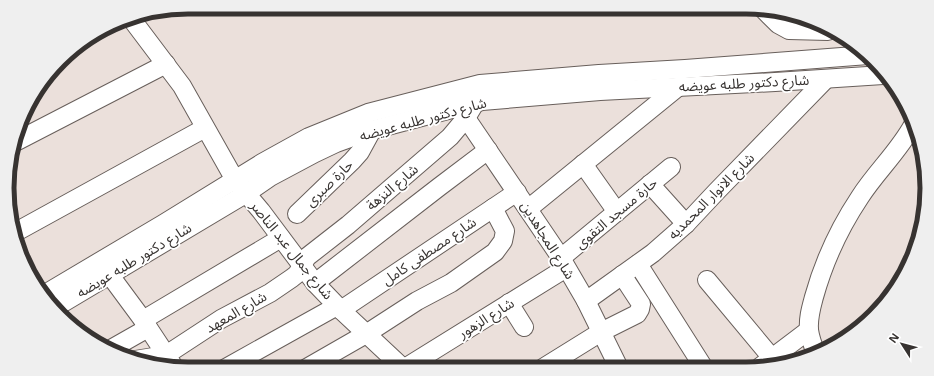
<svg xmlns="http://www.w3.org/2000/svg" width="934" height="376" font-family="'Noto Sans','Noto Sans Arabic',sans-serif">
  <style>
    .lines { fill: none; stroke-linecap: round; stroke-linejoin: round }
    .minor-casing { stroke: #685f5b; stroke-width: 20 }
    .minor { stroke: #fff; stroke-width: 18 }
    .labels { text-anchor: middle; stroke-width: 3.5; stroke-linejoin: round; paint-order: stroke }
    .street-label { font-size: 14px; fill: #373331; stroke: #fff }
    .rim { fill: none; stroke: #373331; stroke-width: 5 }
  </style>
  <rect width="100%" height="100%" fill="#ebe0db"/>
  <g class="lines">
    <!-- minor casing -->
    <g class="minor-casing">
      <g id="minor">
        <polyline points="764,10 778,24 789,30 828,31"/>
        <polyline points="130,17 182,86 235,180 261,211 315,283 341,310 403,368"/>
        <polyline points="466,118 561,258 586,301 619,368"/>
        <polyline points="17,141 166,64"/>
        <polyline points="583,164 617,212"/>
        <polyline points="650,184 686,224"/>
        <polyline points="528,209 678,87"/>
        <polyline points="297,214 352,161 360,152 372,130"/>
        <polyline points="14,233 205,128"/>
        <polyline points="561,258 671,167"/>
        <polyline points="638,264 704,368"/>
        <polyline points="109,274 143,320 174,367"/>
        <polyline points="707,280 772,358"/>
        <polyline points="315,283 439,187 488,150"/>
        <polyline points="45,294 163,224 262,163 309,137 368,113 480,84 599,74 685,69 868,55"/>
        <polyline points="586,301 653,253 686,224 716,192 826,79"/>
        <polyline points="509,303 524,327"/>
        <polyline points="56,307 247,193 270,177 315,153 336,143 372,130 482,101 600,91 775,82 883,75"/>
        <polyline points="341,310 517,192"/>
        <polyline points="143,320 281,238"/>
        <polyline points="111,349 148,328"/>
        <path d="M816 353C813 346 810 337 809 330 808 318 811 308 814 297 824 261 840 227 860 197 876 172 899 151 913 125"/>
        <polyline points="135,360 166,355 221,319 270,293 292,278 297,274 307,257 348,225 450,137 466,118 475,103"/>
        <polyline points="760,367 809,330"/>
        <polyline points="405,368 566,268"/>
        <polyline points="543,368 601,332 637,314 640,309 641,304 622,275"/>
        <polyline points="224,369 337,306"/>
        <polyline points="305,369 366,334 417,301 451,283 495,252 503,241 505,231 493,208"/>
      </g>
    </g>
    <!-- minor -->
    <use href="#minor" class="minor"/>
  </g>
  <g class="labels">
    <!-- street labels -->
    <g class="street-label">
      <text transform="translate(744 83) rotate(-3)" y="5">شارع دكتور طلبه عويضه</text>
      <text transform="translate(423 119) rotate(-15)" y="5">شارع دكتور طلبه عويضه</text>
      <text transform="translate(329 183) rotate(-44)" y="5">حارة صبرى</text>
      <text transform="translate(392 187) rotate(-40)" y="5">شارع النزهة</text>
      <text transform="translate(711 196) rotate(-45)" y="5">شارع الانوار المحمديه</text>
      <text transform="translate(616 213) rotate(-40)" y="5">حارة مسجد التقوى</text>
      <text transform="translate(548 240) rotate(58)" y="5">شارع المجاهدين</text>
      <text transform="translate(292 250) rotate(51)" y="5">شارع جمال عبد الناصر</text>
      <text transform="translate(429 251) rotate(-34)" y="5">شارع مصطفى كامل</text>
      <text transform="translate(134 260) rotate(-31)" y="5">شارع دكتور طلبه عويضه</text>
      <text transform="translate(236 312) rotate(-30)" y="5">شارع المعهد</text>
      <text transform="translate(486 318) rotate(-32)" y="5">شارع الزهور</text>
    </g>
  </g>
  <!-- crop -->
  <path d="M0 0H934V376H0ZM188 14H746A174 174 0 0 1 920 188V188A174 174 0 0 1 746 362H188A174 174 0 0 1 14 188V188A174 174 0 0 1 188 14Z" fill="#efefef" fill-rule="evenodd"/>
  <path class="rim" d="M188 14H746A174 174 0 0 1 920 188V188A174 174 0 0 1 746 362H188A174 174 0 0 1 14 188V188A174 174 0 0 1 188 14Z"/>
  <!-- north arrow -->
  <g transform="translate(902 344) rotate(306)" stroke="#ffffff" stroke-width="3" paint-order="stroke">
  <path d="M0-3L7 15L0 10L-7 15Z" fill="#373331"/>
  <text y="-6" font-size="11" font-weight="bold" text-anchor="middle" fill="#373331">N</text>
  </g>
</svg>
